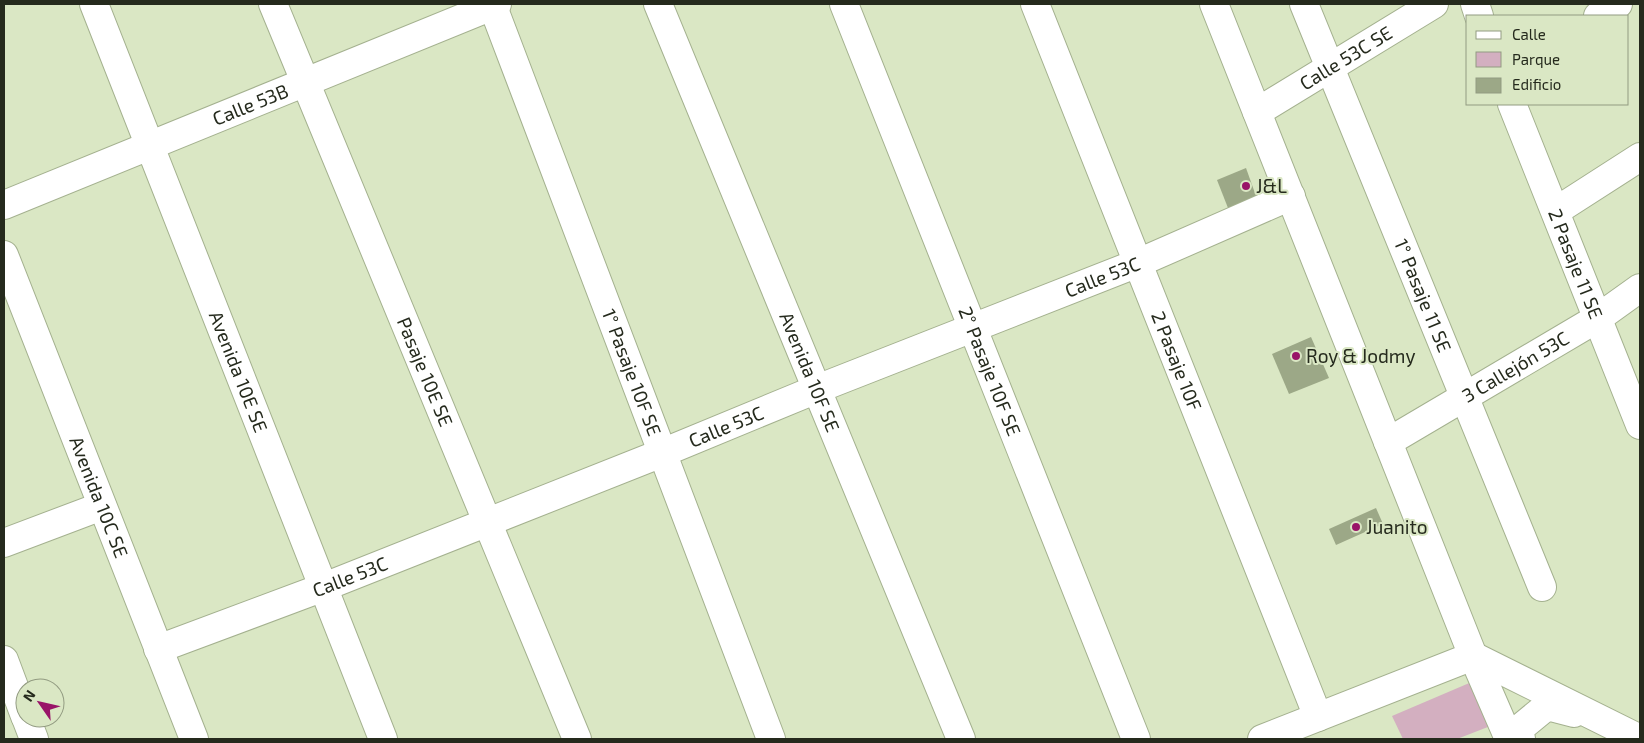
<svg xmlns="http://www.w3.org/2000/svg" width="1644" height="743" font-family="'Exo 2',sans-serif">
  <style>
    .green { fill: #d3afc0 }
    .building { fill: #9ca887 }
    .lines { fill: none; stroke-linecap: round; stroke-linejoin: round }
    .minor-casing { stroke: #a4b18f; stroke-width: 30 }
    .minor { stroke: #fff; stroke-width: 28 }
    .poi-dot { fill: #991368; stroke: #dae7c4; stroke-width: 2 }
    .labels { text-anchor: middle; stroke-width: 4; stroke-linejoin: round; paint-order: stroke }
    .street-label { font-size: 19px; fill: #252a1d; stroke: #dae7c4 }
    .poi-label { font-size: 19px; fill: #252a1d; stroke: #dae7c4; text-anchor: start }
  </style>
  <rect width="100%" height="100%" fill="#dae7c4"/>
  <!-- green -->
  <polygon class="green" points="1474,681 1493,725 1457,739 1403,739 1392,716"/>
  <!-- building -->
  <g class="building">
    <polygon points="1246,168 1256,196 1228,208 1217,180"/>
    <polygon points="1311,337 1329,378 1289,394 1272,354"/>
    <polygon points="1376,508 1383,524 1336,545 1329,529"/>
  </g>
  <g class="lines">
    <!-- minor casing -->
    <g class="minor-casing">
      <g id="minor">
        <path id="s1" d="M94 4 383 739"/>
        <path id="s2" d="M273 4 577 739"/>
        <path id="s3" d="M492 4 771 739"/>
        <path id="s4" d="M658 4 961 739"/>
        <path id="s5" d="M844 4 1136 739"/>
        <path id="s6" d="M1035 4 1318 717"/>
        <polyline points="1214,4 1473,656 1509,739"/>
        <path id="s7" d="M1304 4 1542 587"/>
        <polyline points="1475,4 1479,16"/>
        <polyline points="1598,16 1618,4"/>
        <path id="s8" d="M1512 104 1640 425"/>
        <path id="s9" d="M1257 112 1434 4"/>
        <path id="s10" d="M4 205 497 4"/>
        <polyline points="1556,211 1640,157"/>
        <path id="s11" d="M4 255 194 739"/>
        <path id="s12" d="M1388 442 1598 318 1640 288"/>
        <polyline points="4,543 102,506"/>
        <path id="s13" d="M158 649 324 587 662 453 817 389 1138 263 1291 196"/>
        <polyline points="4,660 25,716"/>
        <polyline points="26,718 34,739"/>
        <polyline points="1262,739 1473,656 1640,739"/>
        <polyline points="1521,739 1519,729 1547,706 1574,713"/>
      </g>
    </g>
    <!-- minor -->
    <use href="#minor" class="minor"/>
  </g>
  <!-- markers -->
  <g class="poi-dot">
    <circle cx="1246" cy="186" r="5"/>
    <circle cx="1296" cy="356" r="5"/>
    <circle cx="1356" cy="527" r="5"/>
  </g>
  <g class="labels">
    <!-- street labels -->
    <g class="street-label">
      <text dy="7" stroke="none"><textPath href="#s9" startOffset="104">Calle 53C SE</textPath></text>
      <text dy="7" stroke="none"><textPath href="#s10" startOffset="266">Calle 53B</textPath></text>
      <text dy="7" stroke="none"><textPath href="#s8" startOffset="172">2 Pasaje 11 SE</textPath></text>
      <text dy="7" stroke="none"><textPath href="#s13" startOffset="1015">Calle 53C</textPath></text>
      <text dy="7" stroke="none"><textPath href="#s7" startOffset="315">1° Pasaje 11 SE</textPath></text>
      <text dy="7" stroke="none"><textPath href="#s6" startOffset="384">2 Pasaje 10F</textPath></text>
      <text dy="7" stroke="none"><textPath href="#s12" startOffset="148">3 Callejón 53C</textPath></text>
      <text dy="7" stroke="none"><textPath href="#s1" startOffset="395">Avenida 10E SE</textPath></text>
      <text dy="7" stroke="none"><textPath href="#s4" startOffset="398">Avenida 10F SE</textPath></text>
      <text dy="7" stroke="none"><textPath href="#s5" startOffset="395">2° Pasaje 10F SE</textPath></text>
      <text dy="7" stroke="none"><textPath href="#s2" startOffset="398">Pasaje 10E SE</textPath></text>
      <text dy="7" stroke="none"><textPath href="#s3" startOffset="394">1° Pasaje 10F SE</textPath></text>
      <text dy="7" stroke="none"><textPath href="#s13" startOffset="610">Calle 53C</textPath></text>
      <text dy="7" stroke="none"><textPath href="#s11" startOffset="260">Avenida 10C SE</textPath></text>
      <text dy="7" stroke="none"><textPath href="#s13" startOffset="205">Calle 53C</textPath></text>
    </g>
    <!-- poi labels -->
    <g class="poi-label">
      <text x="1256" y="193">J&amp;L</text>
      <text x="1306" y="363">Roy &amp; Jodmy</text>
      <text x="1366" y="534">Juanito</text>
    </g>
  </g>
  <!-- border -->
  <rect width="1644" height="743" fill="none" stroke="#252a1d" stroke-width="10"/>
  <!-- legend -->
  <rect x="1466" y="15" width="162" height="90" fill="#dae7c4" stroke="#929b81"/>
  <rect x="1476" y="31" width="25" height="8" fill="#ffffff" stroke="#929b81"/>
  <text x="1512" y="40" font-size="15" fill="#252a1d">Calle</text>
  <rect x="1476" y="52" width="25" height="15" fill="#d3afc0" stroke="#929b81"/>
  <text x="1512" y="65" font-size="15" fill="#252a1d">Parque</text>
  <rect x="1476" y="78" width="25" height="15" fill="#9ca887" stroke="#929b81"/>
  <text x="1512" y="90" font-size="15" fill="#252a1d">Edificio</text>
  <!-- north arrow -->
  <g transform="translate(40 703) rotate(304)"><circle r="24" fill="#dae7c4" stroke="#929b81"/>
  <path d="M0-4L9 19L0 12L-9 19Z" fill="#991368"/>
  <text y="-8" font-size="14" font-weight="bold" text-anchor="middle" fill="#252a1d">N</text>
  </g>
</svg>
